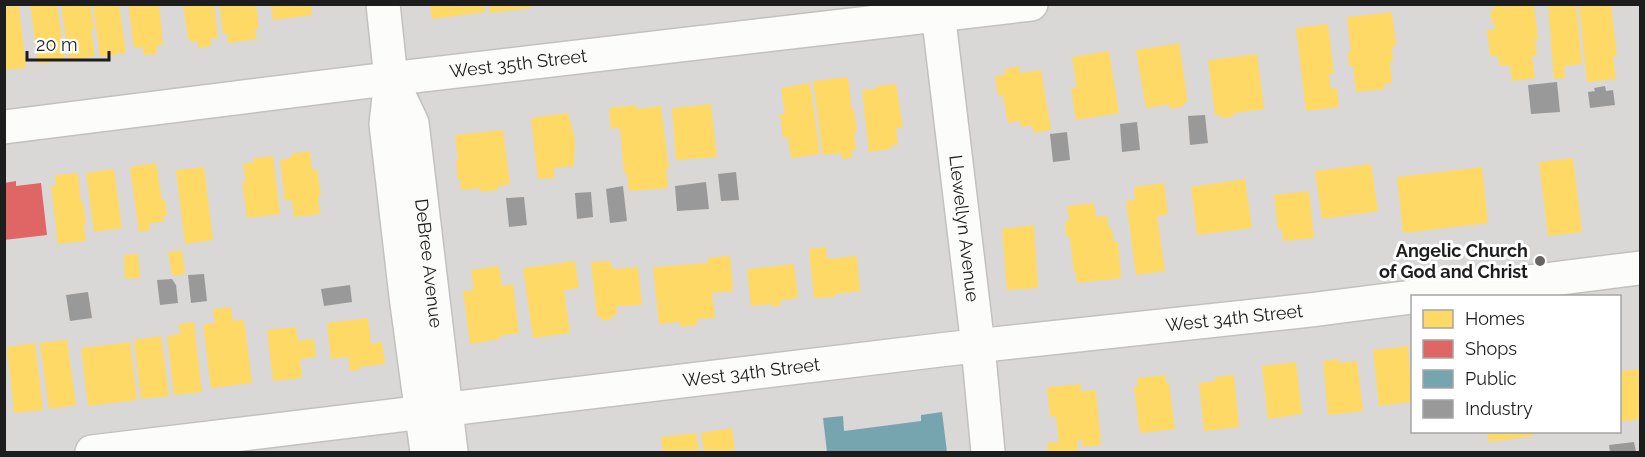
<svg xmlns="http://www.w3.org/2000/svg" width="1645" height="457" font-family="Raleway,sans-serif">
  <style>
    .residential { fill: #dad8d7; fill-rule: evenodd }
    .homes { fill: #ffd966 }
    .shops { fill: #e06666 }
    .public { fill: #76a5af }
    .industry { fill: #999 }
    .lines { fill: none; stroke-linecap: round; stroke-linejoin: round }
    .minor-casing { stroke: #c2c1c0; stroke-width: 36 }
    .tertiary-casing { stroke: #c2c1c0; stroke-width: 36 }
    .minor { stroke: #fcfcfb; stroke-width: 33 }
    .tertiary { stroke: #fcfcfb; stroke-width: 33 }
    .poi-dot { fill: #656463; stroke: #fff; stroke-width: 2 }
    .labels { text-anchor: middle; stroke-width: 6; stroke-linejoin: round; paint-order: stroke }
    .street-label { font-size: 18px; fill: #1d1d1d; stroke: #fff }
    .poi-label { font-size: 18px; font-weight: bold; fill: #1d1d1d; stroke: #fff; text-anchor: end }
  </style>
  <rect width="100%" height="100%" fill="#ebe8e5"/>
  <!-- residential -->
  <path class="residential" d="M4 5H1640V452H5ZM1412 296H1620V432H1412Z"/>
  <!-- homes -->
  <g class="homes">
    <polygon points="30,4 57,4 65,60 38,64"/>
    <polygon points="61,4 90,4 94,29 91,30 95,56 69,60"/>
    <polygon points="93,4 119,4 126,53 100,57"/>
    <polygon points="128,4 159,4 163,45 156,46 157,54 144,55 143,47 134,48"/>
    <polygon points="183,4 214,4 218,38 210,39 211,46 198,48 198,41 191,42 190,39 188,39"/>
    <polygon points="219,4 256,4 259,29 255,29 257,39 228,43 227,33 223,34"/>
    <polygon points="271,4 311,4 312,15 273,20"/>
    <polygon points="430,4 484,4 485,12 432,19"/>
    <polygon points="489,4 530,4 531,8 490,13"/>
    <polygon points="1501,4 1507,7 1514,4 1534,4 1538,40 1535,40 1537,55 1532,56 1535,78 1512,81 1510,65 1500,66 1498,56 1490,56 1487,30 1495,29 1494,23 1491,19 1490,14 1494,7"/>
    <polygon points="1548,4 1576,4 1582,64 1564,66 1565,78 1554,79"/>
    <polygon points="1579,4 1611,4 1617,56 1613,56 1616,79 1587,82"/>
    <polygon points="19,6 26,68 4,70 4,7"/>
    <polygon points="1392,12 1396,43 1392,50 1393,61 1390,62 1392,83 1384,84 1385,89 1356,92 1353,66 1349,66 1348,52 1351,52 1347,17"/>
    <polygon points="1328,24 1334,73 1329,74 1331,89 1337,88 1339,107 1306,111 1296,28"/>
    <polygon points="1179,43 1188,102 1184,102 1184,106 1170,109 1169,104 1146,108 1136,50"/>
    <polygon points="1109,51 1119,113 1076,120 1071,88 1077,88 1072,57"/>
    <polygon points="1257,54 1264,109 1235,113 1231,117 1223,118 1218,115 1215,115 1208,60"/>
    <polygon points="1019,66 1020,73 1041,70 1051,130 1034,133 1032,125 1021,127 1020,121 1008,123 1003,95 998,96 995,76 1005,75 1005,69"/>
    <polygon points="848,77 852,110 854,109 857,132 854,133 856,150 851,151 852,158 842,159 841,153 823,155 813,81"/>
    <polygon points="810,83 820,154 791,158 788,137 783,138 780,114 785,114 781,88"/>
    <polygon points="896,84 903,127 896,128 898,145 890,146 891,149 869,152 862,90 876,89 876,86"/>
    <polygon points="711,104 717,157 676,160 672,108"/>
    <polygon points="636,105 637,109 661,106 669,169 666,169 668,188 629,191 627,173 624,173 620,128 611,129 609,108"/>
    <polygon points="568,113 575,139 574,166 553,168 555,178 538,179 531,118"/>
    <polygon points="503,130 510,184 498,186 498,190 481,192 480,188 461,190 460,180 458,180 456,160 458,160 455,135"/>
    <polygon points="310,151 312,170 317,169 321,196 318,196 320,214 294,217 292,200 285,201 280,160 291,158 291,154"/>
    <polygon points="273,156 280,214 247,218 242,182 246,181 243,164 254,162 254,158"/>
    <polygon points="1573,158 1582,232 1548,236 1539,162"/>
    <polygon points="156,163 162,200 165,200 167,216 163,216 164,221 149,224 150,230 139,232 130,167"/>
    <polygon points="1371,164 1378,211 1322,219 1315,171"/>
    <polygon points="204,167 213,240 185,244 176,170"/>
    <polygon points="1482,167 1488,223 1403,233 1397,177"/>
    <polygon points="114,169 122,228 94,232 86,173"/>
    <polygon points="78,173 81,202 83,202 86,224 84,224 86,241 58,244 51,186 56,185 55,175"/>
    <polygon points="1245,179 1252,228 1197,235 1191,187"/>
    <polygon points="1164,183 1168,214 1157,216 1165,271 1136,275 1126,201 1135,200 1134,187"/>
    <polygon points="1309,191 1314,238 1283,241 1282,229 1278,229 1274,195"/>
    <polygon points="1094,203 1096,217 1107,216 1109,229 1112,229 1114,242 1118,242 1121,278 1077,283 1076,272 1074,273 1070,238 1066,235 1065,224 1069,219 1067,206"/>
    <polygon points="1034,225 1038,288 1007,290 1002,229"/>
    <polygon points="826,247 827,259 857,256 860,291 835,294 835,297 814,298 809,249"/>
    <polygon points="182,250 185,274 172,276 168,252"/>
    <polygon points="138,254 140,278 125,279 124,255"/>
    <polygon points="730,256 733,291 712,293 715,318 697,319 697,325 681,327 680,322 659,324 653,267 708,263 708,258"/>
    <polygon points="575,261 579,288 564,290 570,333 533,338 523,268"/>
    <polygon points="611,261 612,269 638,267 642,305 616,306 618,314 614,315 610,320 603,320 600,317 597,317 591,262"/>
    <polygon points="794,264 798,298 780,300 781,306 773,307 772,304 751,306 747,269"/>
    <polygon points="499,266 502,286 513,284 519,333 499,336 500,339 470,344 463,291 474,290 471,270"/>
    <polygon points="231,307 233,321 244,320 252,383 211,388 203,325 215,323 213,309"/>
    <polygon points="368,318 371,344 382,342 385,364 359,367 359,370 350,371 348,357 331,359 327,323"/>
    <polygon points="194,322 202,392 174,395 167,336 180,334 179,324"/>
    <polygon points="296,327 298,341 314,339 316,357 300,359 302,378 273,381 267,330"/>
    <polygon points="161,336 169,396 141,399 134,340"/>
    <polygon points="67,340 76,405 49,409 40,343"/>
    <polygon points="130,342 137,400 88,406 81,348"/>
    <polygon points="35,343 43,410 14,413 7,347"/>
    <polygon points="1408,346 1412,402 1379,406 1373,350"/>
    <polygon points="1339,359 1339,363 1357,361 1363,411 1328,415 1323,361"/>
    <polygon points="1296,362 1302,414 1268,419 1262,366"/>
    <polygon points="1640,369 1640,419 1620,422 1620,371"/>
    <polygon points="1165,375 1166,383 1169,383 1175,429 1140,433 1134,386 1138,386 1137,378"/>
    <polygon points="1234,375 1239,427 1204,431 1199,383 1215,381 1215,377"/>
    <polygon points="1081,384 1081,392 1096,390 1101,445 1083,447 1082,440 1077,441 1078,452 1048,452 1047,443 1059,442 1056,416 1050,417 1047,387"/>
    <polygon points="732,428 735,452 704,452 701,433"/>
    <polygon points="1487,432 1533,432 1534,436 1489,442"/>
    <polygon points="696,433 699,452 663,452 661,437"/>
  </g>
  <!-- shops -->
  <polygon class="shops" points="16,181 16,186 41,183 47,235 4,240 4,183"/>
  <!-- public -->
  <polygon class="public" points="942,412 947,452 827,452 823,418 843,416 844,431 921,421 921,415"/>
  <!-- industry -->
  <g class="industry">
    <polygon points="1557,82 1560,112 1531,114 1528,85"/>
    <polygon points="1605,86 1606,91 1613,90 1615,105 1590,108 1588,92 1595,91 1594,88"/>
    <polygon points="1205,115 1208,143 1190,145 1188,116"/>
    <polygon points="1137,122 1140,150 1122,152 1120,124"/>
    <polygon points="1067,132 1070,160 1053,162 1050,134"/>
    <polygon points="736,172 739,200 721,201 718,174"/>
    <polygon points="706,182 709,209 677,211 675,186"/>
    <polygon points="623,186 627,221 610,223 606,189"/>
    <polygon points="591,192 593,217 577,219 575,193"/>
    <polygon points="524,197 527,225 509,227 506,198"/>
    <polygon points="204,274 207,301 191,303 188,275"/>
    <polygon points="172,279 176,285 178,303 160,305 157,280"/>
    <polygon points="350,285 352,302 324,306 321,289"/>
    <polygon points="88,292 92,318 70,321 66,295"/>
    <polygon points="1634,442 1636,452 1610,452 1609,445"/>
  </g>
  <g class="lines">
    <!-- minor casing -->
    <g class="minor-casing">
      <g id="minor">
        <polyline points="383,4 391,79 386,124 406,296 427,452"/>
        <path id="s1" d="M391 79 412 123 451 452"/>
        <polyline points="1417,296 1640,268"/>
        <path id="s2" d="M92 452 948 349 1310 310 1412 297"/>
      </g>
    </g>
    <!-- tertiary casing -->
    <g class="tertiary-casing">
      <g id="tertiary">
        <path id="s3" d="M937 4 978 346 988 452"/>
        <path id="s4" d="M4 127 363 82 1031 4"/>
      </g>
    </g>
    <!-- minor -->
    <use href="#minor" class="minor"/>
    <!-- tertiary -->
    <use href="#tertiary" class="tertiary"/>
  </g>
  <!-- markers -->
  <circle class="poi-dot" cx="1540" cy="261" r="6"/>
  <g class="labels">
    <!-- street labels -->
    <g class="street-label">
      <text dy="6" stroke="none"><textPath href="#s4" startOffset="518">West 35th Street</textPath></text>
      <text dy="6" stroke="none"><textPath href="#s3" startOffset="226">Llewellyn Avenue</textPath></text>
      <text dy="6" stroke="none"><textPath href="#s1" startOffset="190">DeBree Avenue</textPath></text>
      <text dy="6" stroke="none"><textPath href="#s2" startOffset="1150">West 34th Street</textPath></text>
      <text dy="6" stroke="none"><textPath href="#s2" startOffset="664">West 34th Street</textPath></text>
    </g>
    <!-- poi labels -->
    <g class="poi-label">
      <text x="1528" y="257">Angelic Church<tspan x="1528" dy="21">of God and Christ</tspan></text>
    </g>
  </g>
  <!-- border -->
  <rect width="1645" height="457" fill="none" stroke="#1d1d1d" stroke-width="12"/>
  <!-- legend -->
  <rect x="1411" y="295" width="210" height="138" fill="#ffffff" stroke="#a5a5a5" stroke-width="1.5"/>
  <rect x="1423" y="310" width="30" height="18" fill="#ffd966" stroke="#a5a5a5" stroke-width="1.5"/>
  <text x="1465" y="325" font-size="18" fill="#1d1d1d">Homes</text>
  <rect x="1423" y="340" width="30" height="18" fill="#e06666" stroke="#a5a5a5" stroke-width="1.5"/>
  <text x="1465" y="355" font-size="18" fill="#1d1d1d">Shops</text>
  <rect x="1423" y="370" width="30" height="18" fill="#76a5af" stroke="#a5a5a5" stroke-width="1.5"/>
  <text x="1465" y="385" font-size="18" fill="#1d1d1d">Public</text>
  <rect x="1423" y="400" width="30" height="18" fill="#999999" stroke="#a5a5a5" stroke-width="1.5"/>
  <text x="1465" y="415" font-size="18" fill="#1d1d1d">Industry</text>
  <!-- scale -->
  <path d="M27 51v9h82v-9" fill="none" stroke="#1d1d1d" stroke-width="3"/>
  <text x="36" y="51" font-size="18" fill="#1d1d1d" stroke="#ffffff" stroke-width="4.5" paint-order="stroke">20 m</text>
</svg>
